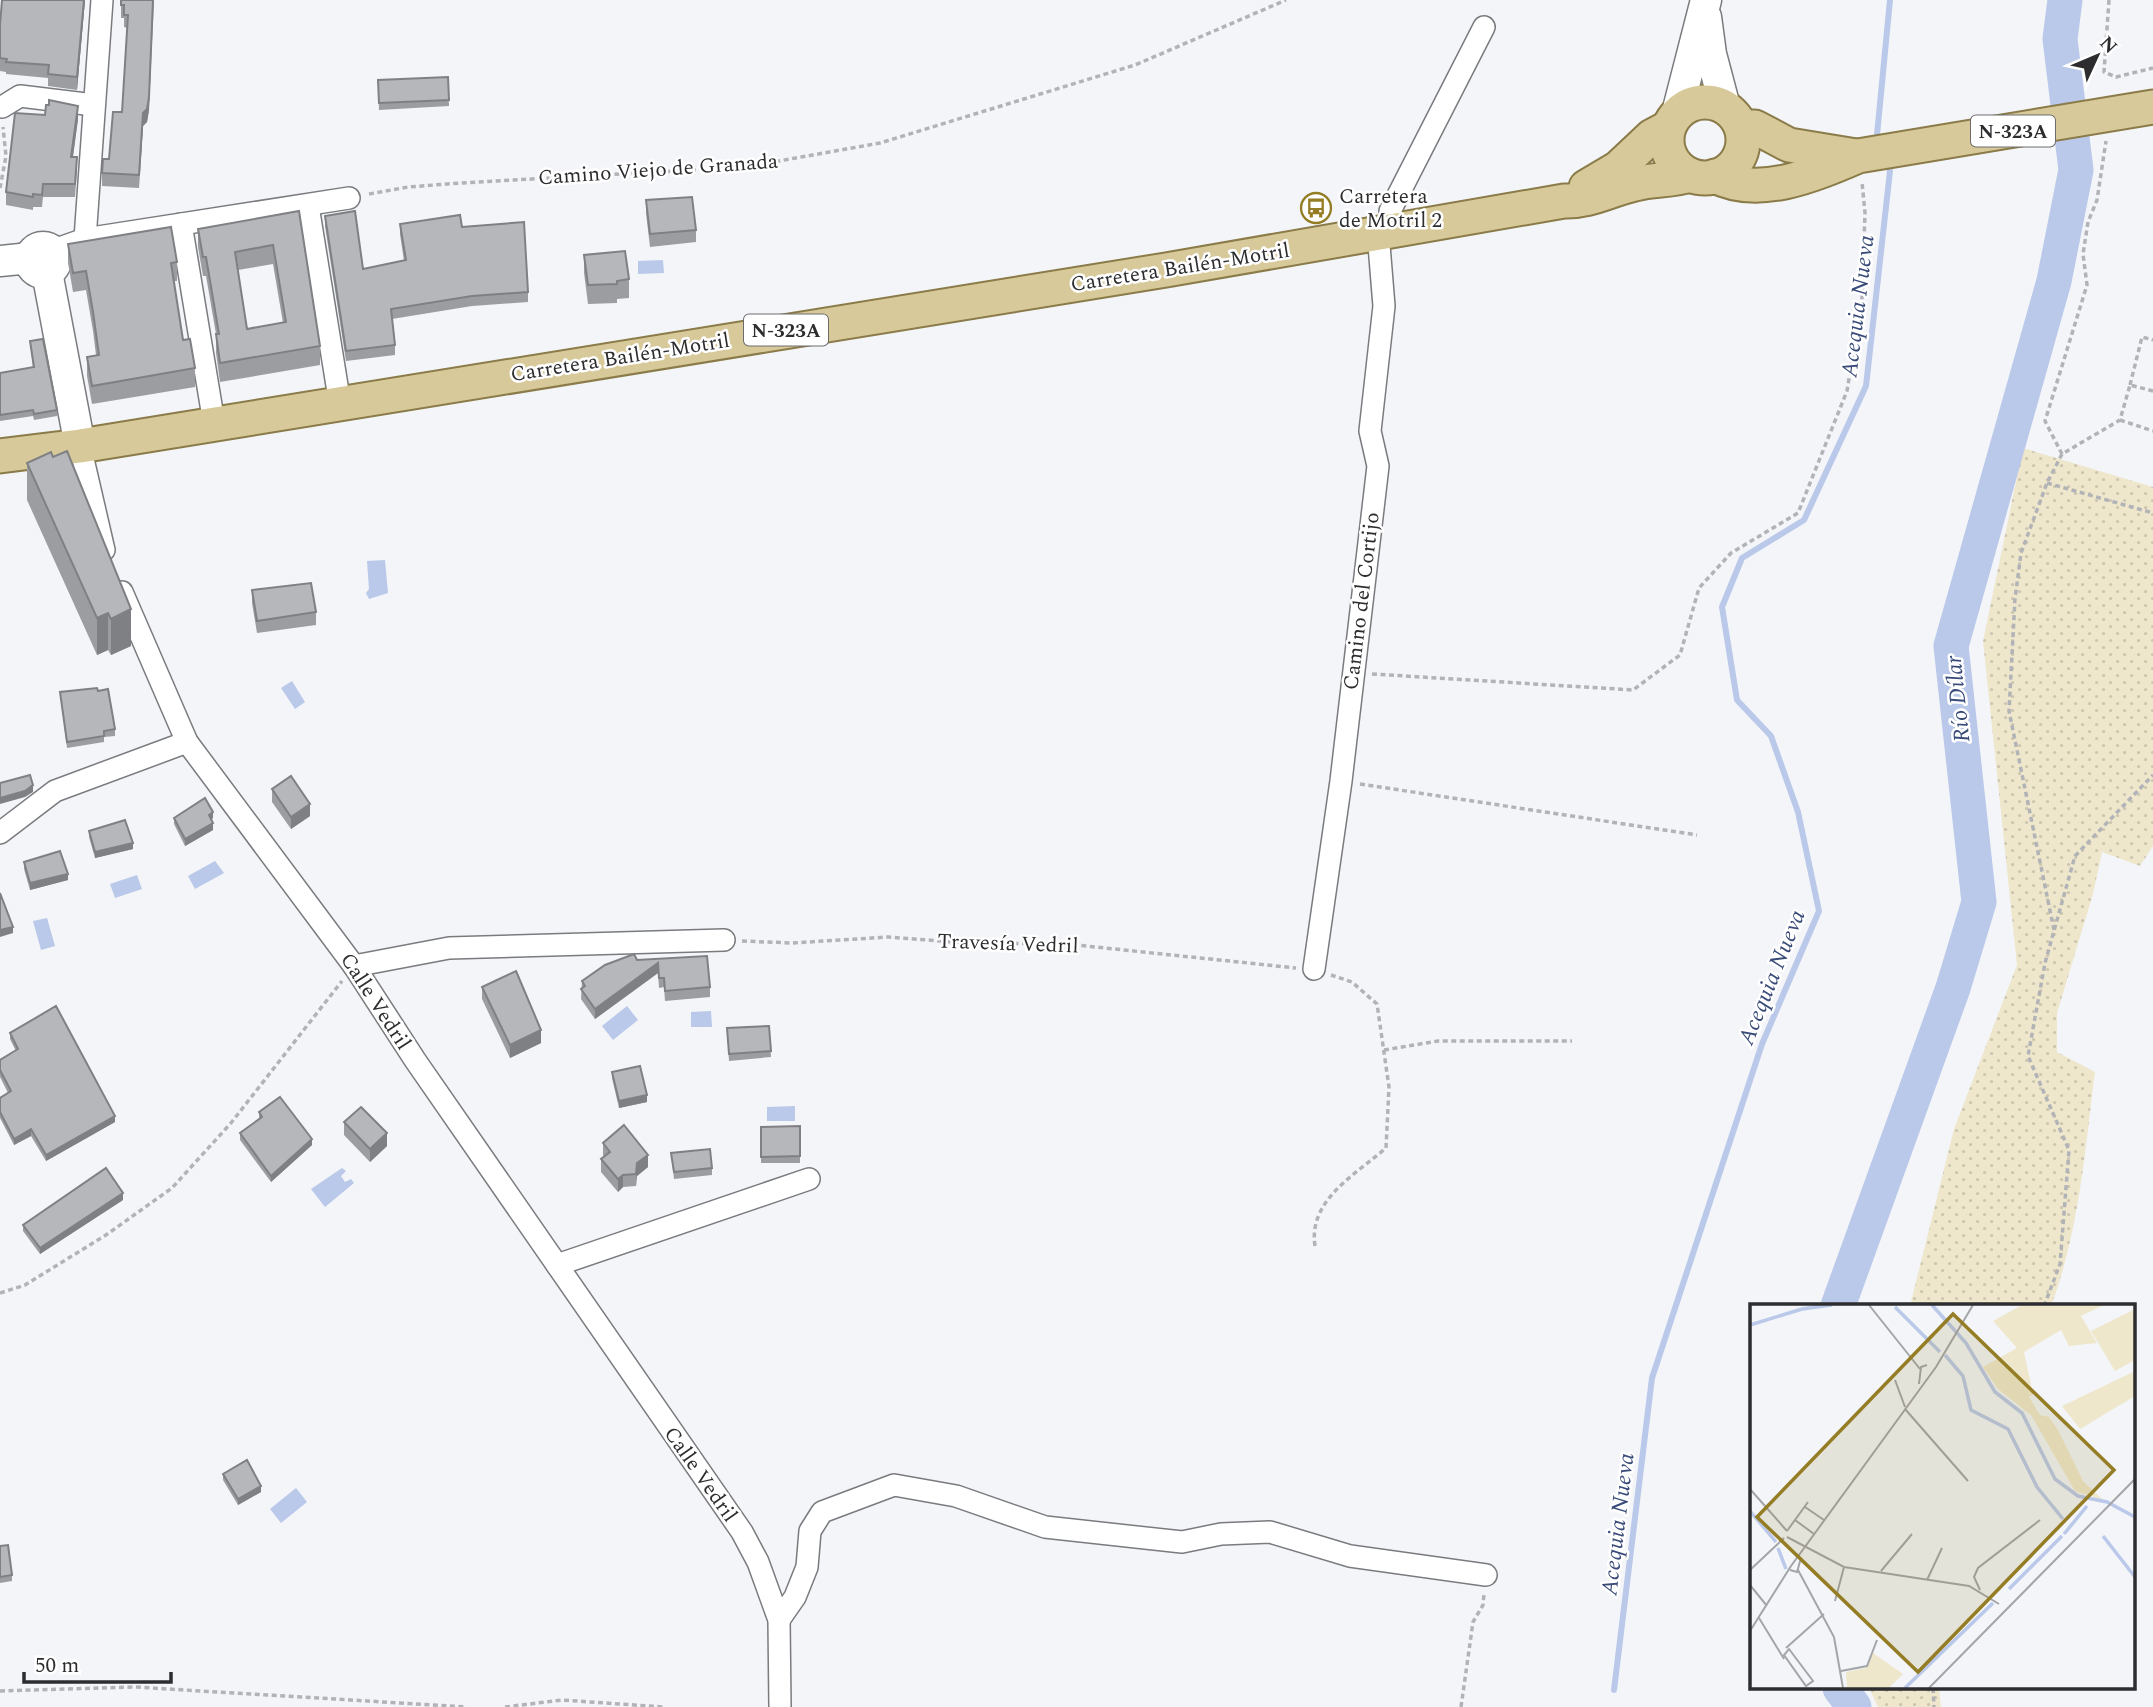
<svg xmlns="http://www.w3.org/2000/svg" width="2153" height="1707" font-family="Spectral,serif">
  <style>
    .grass { fill: url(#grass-dots) }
    .water { fill: #bac8e9 }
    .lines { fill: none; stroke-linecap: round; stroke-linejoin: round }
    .stream { stroke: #bac8e9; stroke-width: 6 }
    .river { stroke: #bac8e9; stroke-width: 35 }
    .street-casing { stroke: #797b7e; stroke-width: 24 }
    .secondary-casing { stroke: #797b7e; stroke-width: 33 }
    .primary-casing { stroke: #8a7b48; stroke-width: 37 }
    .path { stroke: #b2b3b7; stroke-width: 3.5; stroke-dasharray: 5 3.5; stroke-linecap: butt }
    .street { stroke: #fff; stroke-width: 21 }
    .secondary { stroke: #fff; stroke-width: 30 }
    .primary { stroke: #d7c999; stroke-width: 33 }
    .wall { fill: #9c9da1; fill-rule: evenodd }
    .shaded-wall { fill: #7f8083 }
    .building { fill: #b5b7bb; stroke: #7f8083; stroke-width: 2; fill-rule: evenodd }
    .labels { text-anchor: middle; stroke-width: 5; stroke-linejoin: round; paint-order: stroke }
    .shield { fill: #fff; stroke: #6c6c6d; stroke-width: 2 }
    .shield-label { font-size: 19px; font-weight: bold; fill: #2d2d2f }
    .street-label { font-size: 21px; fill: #2d2d2f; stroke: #fff }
    .poi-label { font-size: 21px; fill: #2d2d2f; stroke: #fff; text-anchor: start }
    .water-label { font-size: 23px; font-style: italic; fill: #394b78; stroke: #fff }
    .inset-river { fill: none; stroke: #bac8e9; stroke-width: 3.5 }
    .inset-road { fill: none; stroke: #a4a5a8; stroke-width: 2 }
    .view { fill: #957d25; fill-opacity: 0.15; stroke: #957d25; stroke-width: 3.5 }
    .inset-edge { fill: none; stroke: #2d2d2f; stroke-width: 3.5 }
  </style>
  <defs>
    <pattern id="grass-dots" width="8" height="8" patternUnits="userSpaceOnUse" patternTransform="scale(1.75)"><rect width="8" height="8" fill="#efe7cc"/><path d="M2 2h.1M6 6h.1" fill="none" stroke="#cdc6b0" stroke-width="1.8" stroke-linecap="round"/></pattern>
  </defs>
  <rect width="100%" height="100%" fill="#f3f5f9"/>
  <!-- grass -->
  <g class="grass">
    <path d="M2023 448 2153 487V846L2140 866 2102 852 2093 894 2057 1013V1052L2095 1072C2085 1150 2079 1232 2051 1306H1910L1954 1129 2017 965 1983 641Z"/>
    <polygon points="1869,1688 1939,1688 1941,1707 1878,1707"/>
  </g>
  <!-- water -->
  <g class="water">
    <polygon points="663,260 664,273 638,274 638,261"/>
    <polygon points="385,560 388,593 369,599 366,593 369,589 367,561"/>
    <polygon points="292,681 305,702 295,709 281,688"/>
    <polygon points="215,861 224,873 195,889 188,876"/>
    <polygon points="137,875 142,889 115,898 110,884"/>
    <polygon points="47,918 55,946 41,950 33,921"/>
    <polygon points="627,1006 638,1020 613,1040 602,1026"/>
    <polygon points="711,1011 712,1027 691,1027 691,1012"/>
    <polygon points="795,1106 795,1121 767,1121 767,1107"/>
    <polygon points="342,1168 346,1171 341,1176 345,1182 351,1179 354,1183 325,1207 311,1189"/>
    <polygon points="296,1488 307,1502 281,1523 270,1509"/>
  </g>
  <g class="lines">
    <!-- stream -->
    <g class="stream">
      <polyline points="1880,144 1877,135 1890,0"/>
      <polyline points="1614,1690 1652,1378 1762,1044 1819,911 1798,812 1771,736 1737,700 1722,607 1742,558 1804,520 1866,386 1890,171 1886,161"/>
    </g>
    <!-- river -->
    <g class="river">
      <polyline points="1838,1306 1953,988 1979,902 1951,646 2054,281 2076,170 2060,39 2065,0"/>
      <polyline points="1840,1688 1854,1707"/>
    </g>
    <!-- street casing -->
    <g class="street-casing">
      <g id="street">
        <polyline points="2,107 20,96 94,105"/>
        <polyline points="308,206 340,404"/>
        <polyline points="181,224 214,423"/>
        <polyline points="1393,231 1390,211 1484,27"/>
        <polyline points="85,239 102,0"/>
        <polyline points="51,251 85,239 349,198"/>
        <polyline points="80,446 104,550"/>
        <polyline points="122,592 187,742 354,966 415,1060 742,1532 758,1562 779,1620 780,1707"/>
        <polyline points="0,833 55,791 187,742"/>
        <polyline points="354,966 449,948 724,940"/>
        <polyline points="1314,969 1341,781 1378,466 1370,431 1384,306 1378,233"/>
        <polyline points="557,1265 809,1179"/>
        <polyline points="779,1620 795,1597 807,1567 810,1531 822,1512 894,1485 956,1496 1045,1527 1182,1542 1221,1534 1270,1532 1350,1556 1486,1575"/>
      </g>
    </g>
    <!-- secondary casing -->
    <g class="secondary-casing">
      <g id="secondary">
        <polyline points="1706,17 1711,54 1725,107"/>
        <polyline points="1677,113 1706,0"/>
        <circle cx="43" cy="260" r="13"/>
        <polyline points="0,261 30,258"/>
        <polyline points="47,272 80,446"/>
      </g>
    </g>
    <!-- primary casing -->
    <g class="primary-casing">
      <g id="primary">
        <circle cx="1705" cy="140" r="38"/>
        <polyline points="1741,127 1755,127 1789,145 1856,156"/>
        <path d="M1715 176C1759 199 1816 174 1858 156L2153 107"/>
        <polyline points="1586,187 1618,168 1652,136 1669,127"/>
        <path d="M0 456 80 446 1166 270 1564 201C1590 202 1609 190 1635 184 1653 179 1672 181 1690 175"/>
      </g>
    </g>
    <!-- path -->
    <g class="path">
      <polyline points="2109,0 2104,72 2116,77 2153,68"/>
      <polyline points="0,188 6,156 3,127"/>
      <polyline points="369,194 408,187 461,183 745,167 880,143 1135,65 1286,0"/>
      <polyline points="2130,385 2142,337 2153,340"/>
      <polyline points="2120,420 2153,431"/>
      <polyline points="2062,454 2045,421 2087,285 2083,254 2088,222 2097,200 2106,141"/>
      <polyline points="2047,483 2153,513"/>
      <polyline points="1372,674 1633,690 1680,655 1699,588 1731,553 1798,513 1847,391 1862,298 1865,213 1862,182"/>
      <polyline points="1360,784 1697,835"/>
      <polyline points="2054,930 2009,711 2015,599 2021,553 2047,483 2062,454 2120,420 2130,385 2153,391"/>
      <polyline points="742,941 792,943 888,937 980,944 1057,943 1296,968"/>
      <polyline points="1384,1050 1438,1041 1572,1041"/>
      <path d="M1315 1246C1308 1200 1355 1175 1386 1148L1389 1087 1377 1004 1352 982 1331 975"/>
      <polyline points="0,1293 25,1285 106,1235 172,1188 231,1123 342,981"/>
      <polyline points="2044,1306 2060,1264 2069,1150 2028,1056 2045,963 2075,856 2153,775"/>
      <polyline points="1933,1688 1934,1707"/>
      <polyline points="0,1691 135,1687 467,1707"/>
      <polyline points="505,1707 562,1700 663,1707"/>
      <polyline points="1461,1707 1473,1622 1483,1605 1484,1594"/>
    </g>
    <!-- street -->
    <use href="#street" class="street"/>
    <!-- secondary -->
    <use href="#secondary" class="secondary"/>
    <!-- primary -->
    <use href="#primary" class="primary"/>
  </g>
  <!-- wall -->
  <g class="wall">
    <polygon points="2,0 85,0 77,90 48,86 48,78 6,74 6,72 0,71 0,25"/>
    <polygon points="121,0 154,0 149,110 147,122 143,126 139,188 102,186 102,173 109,159 122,112 127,28 124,27 124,18 121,18"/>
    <polygon points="448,77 449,106 379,110 378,80"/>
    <polygon points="78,119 73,157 77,170 75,197 43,197 42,207 33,207 33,210 6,205 6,192"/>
    <polygon points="646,200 696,230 696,242 650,247 646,213"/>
    <path d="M299 211 320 346V365L220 382 216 353V334L206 276H203L198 247V229ZM273 264 283 323 247 329 238 270Z"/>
    <polygon points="325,216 363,269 404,261 400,234 400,224 462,227 528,292 528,302 472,306 392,319 395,345 395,355 346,361 325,226"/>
    <polygon points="68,244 177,262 177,281 174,281 183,340 195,368 195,387 92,404 87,376 87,357 96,355 93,331 86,290 73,292 68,263"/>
    <polygon points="584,255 629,279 629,298 617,299 617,303 588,304 584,273"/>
    <polygon points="30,341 57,410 57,416 34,420 33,416 0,421 0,373 33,368"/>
    <polygon points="27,463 131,646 111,655 108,650 97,655 27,500"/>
    <polygon points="252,590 316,612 316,625 257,633 252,603"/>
    <polygon points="98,691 115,729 115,736 104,737 104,742 67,748 60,692"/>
    <polygon points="272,789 310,816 291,829 272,802"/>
    <polygon points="174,818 213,818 211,820 213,830 185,846 174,824"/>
    <polygon points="89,831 133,849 95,858 89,837"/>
    <polygon points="24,862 68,880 30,890 24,869"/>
    <polygon points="637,960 710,987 710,997 665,1001 664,987 659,988 658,973 595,1019 581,999 582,981"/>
    <polygon points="482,987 541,1043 510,1058 482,999"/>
    <polygon points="769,1026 771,1057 729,1061 727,1028"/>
    <polygon points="10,1033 115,1122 46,1161 31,1136 14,1145 0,1118 0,1098 8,1093 0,1077 0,1060 16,1051 10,1039"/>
    <polygon points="612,1072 647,1102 619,1108 612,1078"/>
    <polygon points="259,1112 312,1145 271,1182 240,1140 240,1133 259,1119"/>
    <polygon points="344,1122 387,1146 370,1162 344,1135"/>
    <polygon points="800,1126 800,1163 761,1163 761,1127"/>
    <polygon points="603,1143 648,1167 637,1176 636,1186 623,1187 618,1192 601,1172 601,1159 604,1157 603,1155"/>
    <polygon points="671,1153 712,1168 712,1175 674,1179"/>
    <polygon points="123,1200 40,1254 23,1231 23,1225"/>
    <polygon points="223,1474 261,1492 238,1505 223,1480"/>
    <polygon points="0,1546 12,1575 12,1581 0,1583"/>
  </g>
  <!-- shaded-wall -->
  <g class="shaded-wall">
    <polygon points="84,0 85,0 77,90 77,77"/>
    <polygon points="153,0 149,110 147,122 143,126 139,188 143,113"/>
    <polygon points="78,106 78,119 71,170 71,157"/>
    <polygon points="131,609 131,646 111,655 111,619"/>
    <polygon points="108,613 108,650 97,655 97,618"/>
    <polygon points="33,785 33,792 25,797 0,804 0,798"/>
    <polygon points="310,804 310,816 291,829 291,817"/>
    <polygon points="213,812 213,818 209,821 209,815"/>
    <polygon points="213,823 213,830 185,846 185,839"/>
    <polygon points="133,843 133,849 95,858 95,852"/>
    <polygon points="68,874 68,880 30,890 30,883"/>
    <polygon points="13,927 13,933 0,937 0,930"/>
    <polygon points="658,963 658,973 595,1019 595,1009"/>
    <polygon points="541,1030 541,1043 510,1058 510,1045"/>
    <polygon points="647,1095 647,1102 619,1108 619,1101"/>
    <polygon points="115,1116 115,1122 46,1161 46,1155"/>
    <polygon points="31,1129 31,1136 14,1145 14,1139"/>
    <polygon points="387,1133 387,1146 370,1162 370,1149"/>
    <polygon points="312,1139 312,1145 271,1182 271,1176"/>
    <polygon points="648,1155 648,1167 637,1176 636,1186 637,1163"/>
    <polygon points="623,1175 623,1187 618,1192 618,1179"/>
    <polygon points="123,1193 123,1200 40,1254 40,1248"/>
    <polygon points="261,1486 261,1492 238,1505 238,1499"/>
  </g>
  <!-- building -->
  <g class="building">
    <polygon points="2,0 84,0 77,77 48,74 49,65 6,62 7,59 0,58 0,25"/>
    <polygon points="121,0 153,0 149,97 147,109 143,113 139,175 102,173 103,159 109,159 113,112 122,112 128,15 124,15 124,5 121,5"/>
    <polygon points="448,77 449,100 379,103 378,80"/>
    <polygon points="49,100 78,106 71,157 77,157 75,184 43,184 42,195 33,194 33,197 6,192 15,113 45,115 46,105 49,105"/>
    <polygon points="692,197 696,230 650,234 646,200"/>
    <path d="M299 211 320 346 220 363 216 334H219L206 257H203L198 229ZM273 245 286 322 247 329 235 252Z"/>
    <polygon points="355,211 363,269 406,260 400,224 460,215 462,227 524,222 528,292 472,296 391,309 395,345 346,351 325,216"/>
    <polygon points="171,227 177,262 171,263 183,340 190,339 195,368 92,386 87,357 99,355 93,312 86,271 73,273 68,244"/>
    <polygon points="625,251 629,279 617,281 617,284 588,285 584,255"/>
    <polygon points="43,339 57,410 34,414 33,410 0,415 0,373 34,367 30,341"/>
    <polygon points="67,451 131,609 111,619 108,613 97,618 27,463 51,452 53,457"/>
    <polygon points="311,583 316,612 257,621 252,590"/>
    <polygon points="97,688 98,691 108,689 115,729 104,731 104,736 67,742 60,692"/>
    <polygon points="30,775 33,785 25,791 0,798 0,783"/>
    <polygon points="291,776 310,804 291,817 272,789"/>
    <polygon points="205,798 213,812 209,815 213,823 185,839 174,818"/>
    <polygon points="125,820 133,843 95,852 89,831"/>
    <polygon points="60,851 68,874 30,883 24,862"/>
    <polygon points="0,893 13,927 0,930"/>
    <polygon points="634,954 637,960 707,956 710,987 665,991 664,978 659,978 658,963 595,1009 581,989 585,986 582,981 605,965"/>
    <polygon points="516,971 541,1030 510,1045 482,987"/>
    <polygon points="56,1006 115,1116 46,1155 31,1129 14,1139 0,1112 0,1098 11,1091 0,1070 0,1060 18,1049 10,1033"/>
    <polygon points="769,1026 771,1051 729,1054 727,1028"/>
    <polygon points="640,1066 647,1095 619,1101 612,1072"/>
    <polygon points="280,1097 312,1139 271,1176 240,1133 262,1117 259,1112"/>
    <polygon points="361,1107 387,1133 370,1149 344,1122"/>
    <polygon points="624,1125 648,1155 637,1163 636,1174 623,1175 618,1179 601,1159 610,1152 603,1143"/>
    <polygon points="800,1126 800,1156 761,1157 761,1127"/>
    <polygon points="710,1149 712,1168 674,1172 671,1153"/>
    <polygon points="106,1168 123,1193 40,1248 23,1225"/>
    <polygon points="247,1460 261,1486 238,1499 223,1474"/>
    <polygon points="8,1545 12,1575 0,1577 0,1546"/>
  </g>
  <!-- icons -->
  <defs>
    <g id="bus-ring" transform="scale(1.575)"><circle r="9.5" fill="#fff" stroke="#957d25" stroke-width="1.5"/><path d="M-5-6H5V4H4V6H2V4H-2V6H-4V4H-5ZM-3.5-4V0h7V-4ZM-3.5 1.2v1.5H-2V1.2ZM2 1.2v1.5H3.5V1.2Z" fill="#957d25"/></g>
  </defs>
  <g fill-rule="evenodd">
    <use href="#bus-ring" x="1316" y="208"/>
  </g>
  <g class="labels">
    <!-- shield labels -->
    <g class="shield">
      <rect x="1971" y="115.5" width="84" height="31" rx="5"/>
      <rect x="744" y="314.5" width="84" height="31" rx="5"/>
    </g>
    <g class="shield-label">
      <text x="2013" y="138">N-323A</text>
      <text x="786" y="337">N-323A</text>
    </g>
    <!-- street labels -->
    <g class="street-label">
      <text transform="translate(658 169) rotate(-4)" y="7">Camino Viejo de Granada</text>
      <text transform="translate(1180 267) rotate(-9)" y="7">Carretera Bailén-Motril</text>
      <text transform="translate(620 357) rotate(-9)" y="7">Carretera Bailén-Motril</text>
      <text transform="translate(1361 601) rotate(-83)" y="7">Camino del Cortijo</text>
      <text transform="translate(1008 943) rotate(2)" y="7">Travesía Vedril</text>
      <text transform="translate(376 1001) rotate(57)" y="7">Calle Vedril</text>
      <text transform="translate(701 1474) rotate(55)" y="7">Calle Vedril</text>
    </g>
    <!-- poi labels -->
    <g class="poi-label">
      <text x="1339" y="203">Carretera<tspan x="1339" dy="24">de Motril 2</tspan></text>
    </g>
    <!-- water labels -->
    <g class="water-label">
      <text transform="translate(1857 306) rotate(-83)" y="8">Acequia Nueva</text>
      <text transform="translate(1957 699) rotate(-96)" y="8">Río Dílar</text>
      <text transform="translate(1771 977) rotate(-68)" y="8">Acequia Nueva</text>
      <text transform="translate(1617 1524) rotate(-83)" y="8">Acequia Nueva</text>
    </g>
  </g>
  <!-- overview -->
  <g transform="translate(1750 1304)">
    <rect width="385" height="385" fill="#f3f5f9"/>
    <path d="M272 1H354L331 12 347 39 319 42 311 26 274 48 283 90 279 93 290 111 299 113 308 126 333 177 353 196 325 187 281 111 248 85 233 63 267 44 243 17ZM385 5V56L365 67 341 27ZM385 67V92L330 125 312 102ZM123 349 153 370 139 384H97L96 368 116 364Z" fill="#efe7cc"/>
    <path class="inset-river" d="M182 1 216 39 245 88 272 109 305 175 328 192 357 198 385 213M145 3 190 48M52 5 82 1M0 21 52 5M195 51 213 72 221 106 258 125 287 183 313 215M0 207 26 238M314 230 337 202M353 232 385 273M28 244 36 265M259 285 312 232M155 384 243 299"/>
    <path class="inset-road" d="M119 1 170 65M145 76 155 103M169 80 171 63 177 61M155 105 218 177M0 185 37 227M55 203 74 216M45 216 64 230M37 227 58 198M37 233 94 263 219 282 249 300M0 266 34 234M40 266 47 268 51 254M48 266 84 333 93 384M131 267 162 230M177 276 192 244M0 281 17 302M230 286 224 273 228 264 290 216M85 297 94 263M9 314 34 355M0 327 41 262 186 63 223 1M36 344 74 310M39 345 63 377 56 382 34 351ZM91 367 117 362 127 336M179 384 385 175"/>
    <path class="view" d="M203 10 364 166 168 368 7 213Z"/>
    <rect width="385" height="385" class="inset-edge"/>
  </g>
  <!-- north arrow -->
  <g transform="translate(2097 56) rotate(46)" stroke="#ffffff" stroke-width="5" paint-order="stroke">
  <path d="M0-5L12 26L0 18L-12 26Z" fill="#2d2d2f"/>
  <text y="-10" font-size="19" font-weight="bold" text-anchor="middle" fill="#2d2d2f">N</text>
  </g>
  <!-- scale -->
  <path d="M24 1672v10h147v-10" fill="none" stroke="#2d2d2f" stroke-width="3.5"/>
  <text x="35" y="1672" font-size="21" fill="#2d2d2f" stroke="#ffffff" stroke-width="5" paint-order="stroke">50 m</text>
</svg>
